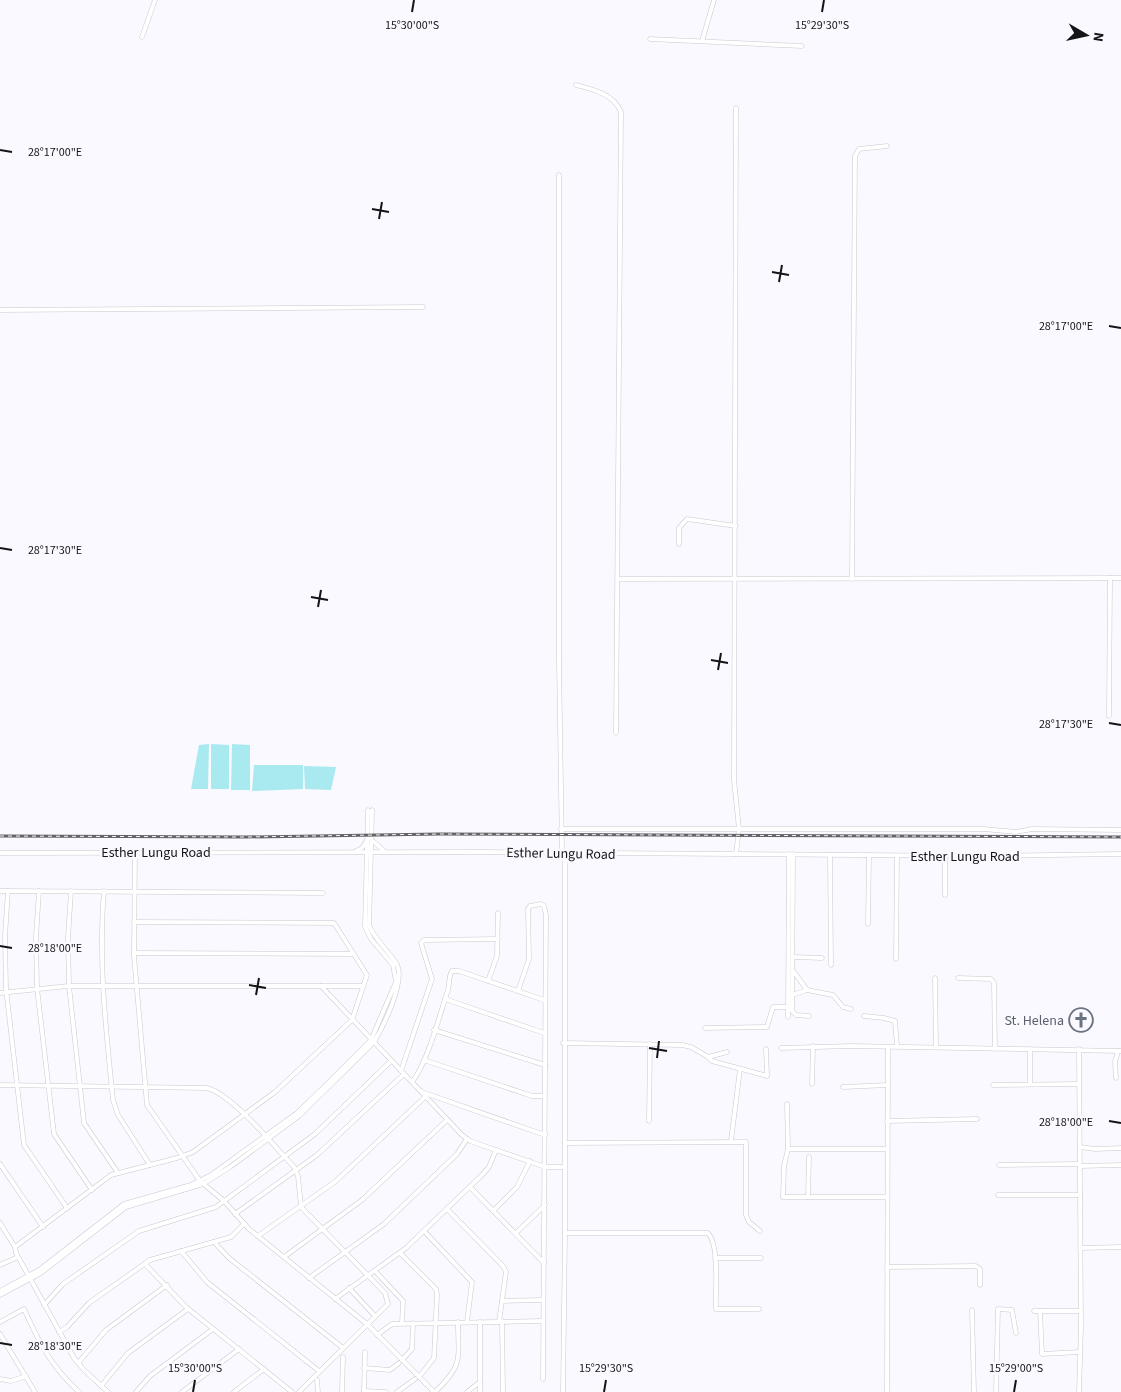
<svg xmlns="http://www.w3.org/2000/svg" width="1121" height="1392" font-family="'Source Sans 3',sans-serif">
  <style>
    .water { fill: #a9eaf0 }
    .lines { fill: none; stroke-linecap: round; stroke-linejoin: round }
    .minor-casing { stroke: #c9c8cd; stroke-width: 5 }
    .minor { stroke: #fff; stroke-width: 4 }
    .rail-casing { stroke: #646366; stroke-width: 3 }
    .rail { stroke: #faf9ff; stroke-width: 1; stroke-dasharray: 4; stroke-linecap: butt }
    .ticks { fill: none; stroke: #151416; stroke-width: 2 }
    .labels { text-anchor: middle; stroke-width: 5; stroke-linejoin: round; paint-order: stroke }
    .street-label { font-size: 14px; fill: #151416; stroke: #faf9ff }
    .worship-label { font-size: 14px; fill: #5b616d; stroke: #faf9ff; text-anchor: end }
    .ticks-label { font-size: 12px; text-anchor: middle; fill: #151416; stroke: #faf9ff; stroke-width: 5; stroke-linejoin: round; paint-order: stroke }
  </style>
  <rect width="100%" height="100%" fill="#faf9ff"/>
  <!-- water -->
  <g class="water">
    <polygon points="209,744 208,789 191,789 199,745"/>
    <polygon points="211,744 229,745 229,789 211,789"/>
    <polygon points="232,744 250,745 250,790 231,790"/>
    <polygon points="254,765 303,765 303,789 252,791"/>
    <polygon points="304,766 336,767 331,790 305,789"/>
  </g>
  <g class="lines">
    <!-- minor casing -->
    <g class="minor-casing">
      <g id="minor">
        <polyline points="142,37 155,0"/>
        <polyline points="650,39 802,46"/>
        <polyline points="702,41 714,0"/>
        <path d="M576 85C592 89 614 94 621 112L616 733"/>
        <polyline points="736,108 734,780 739,829 736,854"/>
        <polyline points="559,175 559,661 562,852"/>
        <polyline points="0,310 423,307"/>
        <polyline points="679,544 679,528 687,519 736,526"/>
        <polyline points="619,579 1121,578"/>
        <polyline points="852,579 855,156 859,149 887,146"/>
        <polyline points="1109,716 1110,578"/>
        <polyline points="561,829 984,829 1016,832 1032,829 1121,830"/>
        <polyline points="373,841 384,851"/>
        <polyline points="356,851 362,848 368,839"/>
        <polyline points="135,852 134,956 147,1105 200,1181 224,1201 249,1229 367,1324 434,1392"/>
        <polyline points="0,853 482,852 982,856 1121,854"/>
        <polyline points="793,854 792,1011 796,1015 809,1016"/>
        <polyline points="830,855 831,965"/>
        <polyline points="945,856 945,895"/>
        <polyline points="0,891 323,893"/>
        <polyline points="8,891 5,936 6,989 24,1145 67,1208"/>
        <polyline points="39,891 36,937 37,988 54,1134 92,1190"/>
        <polyline points="71,891 68,938 69,986 84,1123 118,1173"/>
        <path d="M104 891C98 962 106 1030 113 1100L118 1115 150 1165"/>
        <polyline points="868,924 869,855"/>
        <polyline points="134,953 353,954"/>
        <polyline points="794,957 822,958"/>
        <polyline points="896,959 897,856"/>
        <polyline points="794,972 807,990 833,995 843,1007 851,1009"/>
        <polyline points="935,978 936,1047"/>
        <polyline points="958,978 991,979 994,983 995,1049"/>
        <polyline points="488,981 497,956 498,913"/>
        <polyline points="320,986 363,986"/>
        <polyline points="518,991 529,959 528,909 530,906 541,904 544,906 546,915 543,1379"/>
        <polyline points="0,993 68,986 321,986 462,1135 470,1141 545,1167 564,1167"/>
        <polyline points="792,995 807,990"/>
        <polyline points="445,999 544,1033"/>
        <polyline points="864,1016 884,1018 895,1021 897,1046"/>
        <polyline points="788,1017 789,854"/>
        <polyline points="705,1028 767,1027 773,1007 789,1007"/>
        <polyline points="434,1030 545,1065"/>
        <polyline points="563,1043 682,1045 691,1047 708,1057 727,1052"/>
        <polyline points="781,1048 851,1046 1121,1051"/>
        <polyline points="1079,1049 1081,1327 1079,1392"/>
        <polyline points="708,1057 712,1061 767,1076 766,1049"/>
        <polyline points="424,1060 532,1096 544,1096"/>
        <polyline points="401,1071 432,979 421,943 424,940 498,939"/>
        <polyline points="1116,1078 1115,1062 1118,1051"/>
        <path d="M412 1082C427 1064 440 1014 448 990 450 983 448 977 452 971H459L544 1000"/>
        <polyline points="1030,1083 1030,1049"/>
        <polyline points="812,1084 813,1046"/>
        <path d="M0 1085 207 1088C233 1095 274 1146 294 1167L298 1176 301 1207 385 1293 388 1304 299 1392"/>
        <polyline points="993,1085 1079,1084"/>
        <polyline points="843,1087 888,1085"/>
        <polyline points="422,1092 545,1135"/>
        <polyline points="787,1104 788,1149 784,1166 783,1197 887,1197"/>
        <polyline points="649,1121 650,1044"/>
        <polyline points="887,1121 977,1119"/>
        <polyline points="731,1141 740,1069"/>
        <polyline points="565,1143 746,1142 746,1215 749,1222 760,1231"/>
        <polyline points="1080,1147 1095,1149 1121,1148"/>
        <polyline points="788,1149 887,1149"/>
        <polyline points="0,1164 43,1227"/>
        <polyline points="999,1165 1080,1164"/>
        <polyline points="1080,1166 1121,1165"/>
        <polyline points="470,1187 544,1263"/>
        <polyline points="998,1195 1080,1195"/>
        <polyline points="808,1197 809,1157"/>
        <polyline points="447,1209 503,1266 506,1272 499,1322"/>
        <polyline points="493,1211 517,1187 530,1161"/>
        <polyline points="235,1214 317,1155 404,1074"/>
        <polyline points="0,1223 15,1247"/>
        <polyline points="424,1231 472,1282 467,1322"/>
        <polyline points="516,1233 545,1205"/>
        <path d="M565 1233H708C720 1246 715 1291 716 1309H759"/>
        <polyline points="258,1236 336,1181 425,1097"/>
        <polyline points="214,1242 229,1258 343,1348"/>
        <polyline points="1080,1248 1121,1247"/>
        <polyline points="181,1251 207,1282 319,1371"/>
        <polyline points="400,1253 436,1289 437,1295 434,1358 419,1377"/>
        <polyline points="284,1257 362,1200 447,1120"/>
        <polyline points="715,1258 761,1258"/>
        <polyline points="145,1264 186,1307 292,1392"/>
        <polyline points="0,1265 18,1257"/>
        <polyline points="887,1267 976,1266 980,1269 980,1285"/>
        <polyline points="375,1271 403,1301 402,1323"/>
        <polyline points="309,1278 384,1224 457,1154 467,1139"/>
        <polyline points="349,1288 375,1316"/>
        <polyline points="0,1291 39,1270 124,1204 191,1185 211,1175 297,1113 323,1088 371,1040 396,982 393,965 371,939 365,927 368,810"/>
        <path d="M0 1295 41 1273 126 1207 203 1184 230 1167 299 1116 374 1042C383 1027 407 979 396 963 387 950 376 940 369 926L372 810"/>
        <polyline points="335,1299 406,1248 482,1175 489,1167 496,1150"/>
        <polyline points="502,1301 543,1300"/>
        <polyline points="44,1305 63,1284 139,1231 216,1207 315,1134 391,1061"/>
        <polyline points="972,1310 974,1392"/>
        <polyline points="1034,1311 1080,1311"/>
        <polyline points="1040,1311 1042,1354 1080,1352"/>
        <polyline points="502,1321 503,1392"/>
        <path d="M0 1322 24 1309C40 1344 50 1365 79 1392"/>
        <polyline points="480,1322 480,1392"/>
        <polyline points="59,1332 67,1327 89,1303 150,1260 231,1237 244,1224"/>
        <polyline points="0,1334 35,1392"/>
        <polyline points="377,1335 392,1324 542,1321"/>
        <polyline points="402,1360 412,1349 413,1323"/>
        <polyline points="78,1363 106,1330 167,1285"/>
        <polyline points="364,1368 390,1370 399,1363"/>
        <polyline points="0,1379 11,1381 26,1376"/>
        <polyline points="317,1380 318,1392"/>
        <polyline points="101,1386 128,1353 188,1309"/>
        <polyline points="364,1391 386,1392"/>
        <polyline points="108,1392 84,1370 74,1358 16,1253 15,1247 111,1175 177,1158 193,1152 275,1092 352,1020 367,975 334,923 134,922"/>
        <polyline points="136,1392 150,1376 213,1329"/>
        <polyline points="182,1392 239,1349"/>
        <polyline points="234,1392 264,1369"/>
        <polyline points="342,1392 343,1357"/>
        <polyline points="364,1392 365,1352"/>
        <polyline points="397,1392 415,1379"/>
        <path d="M435 1392C464 1364 458 1360 458 1322"/>
        <polyline points="467,1392 480,1382"/>
        <polyline points="563,1392 565,1233 565,853"/>
        <polyline points="887,1392 888,1047"/>
        <polyline points="996,1392 998,1309 1012,1310 1016,1333"/>
      </g>
    </g>
    <!-- minor -->
    <use href="#minor" class="minor"/>
    <!-- rail casing -->
    <g class="rail-casing">
      <polyline id="rail" points="0,836 246,837 439,834 1121,837"/>
    </g>
    <!-- rail -->
    <use href="#rail" class="rail"/>
  </g>
  <!-- ticks -->
  <path class="ticks" d="M412 12 414 0M822 12 824 0M0 150 12 152M372 209 389 212M379 219 382 202M772 272 789 275M779 282 782 265M1109 326 1121 328M0 548 12 550M311 597 328 600M318 607 321 590M711 660 728 663M718 670 721 653M1109 723 1121 725M0 946 12 948M249 985 266 988M256 995 259 978M649 1048 667 1051M657 1058 659 1041M1109 1121 1121 1123M0 1343 12 1345M193 1392 195 1380M604 1392 606 1380M1014 1392 1016 1380"/>
  <!-- icons -->
  <defs>
    <g id="church-ring" transform="scale(1.25)"><circle r="9.5" fill="#faf9ff" stroke="#6b7280" stroke-width="1.5"/><path d="M-1.2-6h2.4v3.5h3.3v2.4h-3.3V6h-2.4V-.1h-3.3v-2.4h3.3Z" fill="#6b7280"/></g>
  </defs>
  <g fill-rule="evenodd">
    <use href="#church-ring" x="1081" y="1020"/>
  </g>
  <g class="labels">
    <!-- street labels -->
    <g class="street-label">
      <text x="156" y="857">Esther Lungu Road</text>
      <text transform="translate(561 853) rotate(1)" y="5">Esther Lungu Road</text>
      <text x="965" y="861">Esther Lungu Road</text>
    </g>
    <!-- worship labels -->
    <g class="worship-label">
      <text x="1064" y="1025">St. Helena</text>
    </g>
  </g>
  <g class="ticks-label">
    <text x="412" y="29">15°30'00"S</text>
    <text x="822" y="29">15°29'30"S</text>
    <text x="55" y="156">28°17'00"E</text>
    <text x="1066" y="330">28°17'00"E</text>
    <text x="55" y="554">28°17'30"E</text>
    <text x="1066" y="728">28°17'30"E</text>
    <text x="55" y="952">28°18'00"E</text>
    <text x="1066" y="1126">28°18'00"E</text>
    <text x="55" y="1350">28°18'30"E</text>
    <text x="195" y="1372">15°30'00"S</text>
    <text x="606" y="1372">15°29'30"S</text>
    <text x="1016" y="1372">15°29'00"S</text>
  </g>
  <!-- north arrow -->
  <g transform="translate(1086 35) rotate(99)" stroke="#faf9ff" stroke-width="4" paint-order="stroke">
  <path d="M0-4L9 19L0 12L-9 19Z" fill="#151416"/>
  <text y="-8" font-size="14" font-weight="bold" text-anchor="middle" fill="#151416">N</text>
  </g>
</svg>
